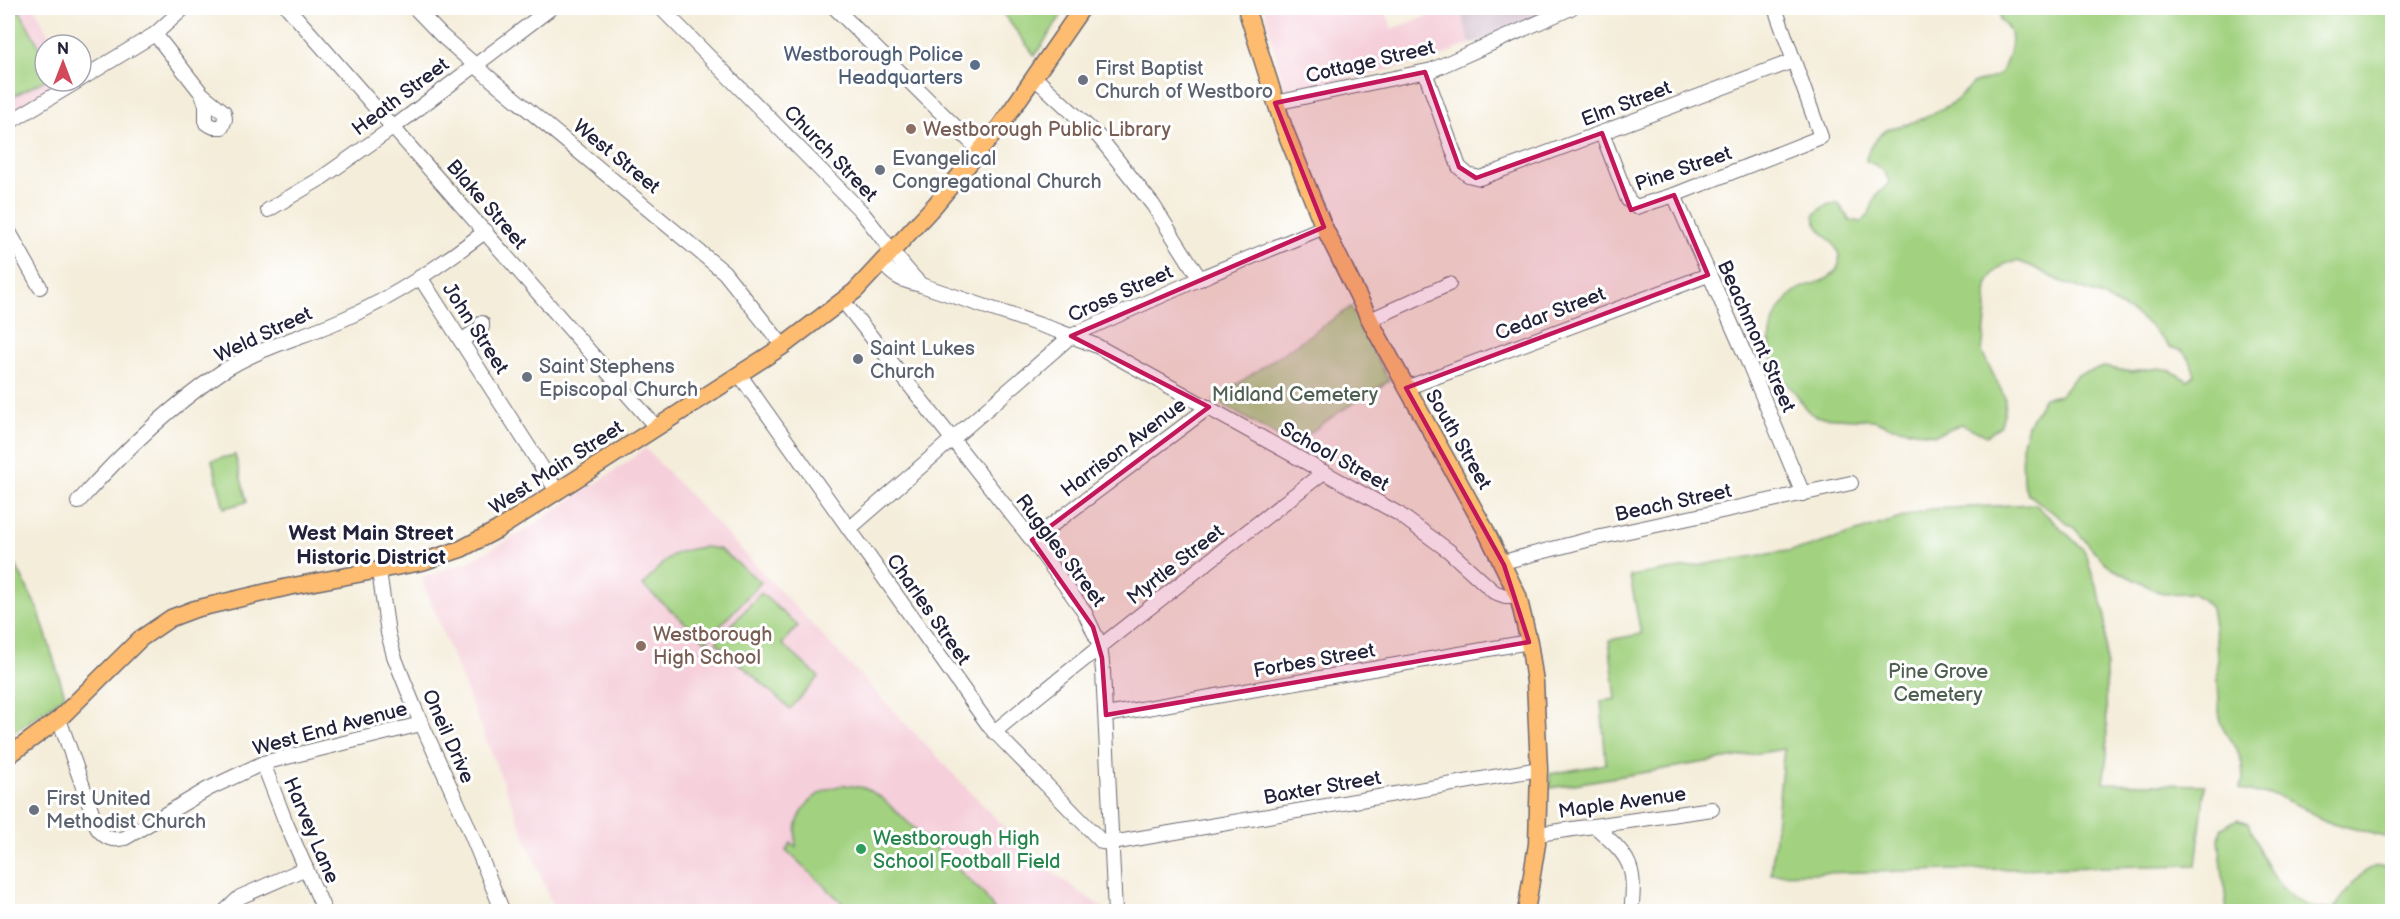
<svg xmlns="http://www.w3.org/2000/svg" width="2400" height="919" font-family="'Balsamiq Sans',sans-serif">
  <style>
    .built { fill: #f5cfda }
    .industrial { fill: #d1bdcb }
    .green { fill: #a2d280; stroke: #627a5e; stroke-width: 1.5 }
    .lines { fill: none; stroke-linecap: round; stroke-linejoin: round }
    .minor-casing { stroke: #6c6973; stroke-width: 16 }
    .major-casing { stroke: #6c6973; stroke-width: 19 }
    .minor { stroke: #fff; stroke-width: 14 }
    .major { stroke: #fdbc70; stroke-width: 16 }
    .marked { fill: #c2185b; fill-opacity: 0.2; stroke: #c2185b; stroke-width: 4.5; stroke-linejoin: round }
    .service-dot { fill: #5c6f8a; stroke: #fff; stroke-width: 2 }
    .worship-dot { fill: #6b7280; stroke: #fff; stroke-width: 2 }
    .education-dot { fill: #8d6e63; stroke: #fff; stroke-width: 2 }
    .leisure-dot { fill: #2e9e5b; stroke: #fff; stroke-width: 2 }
    .labels { text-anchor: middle; stroke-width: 6; stroke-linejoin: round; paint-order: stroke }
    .service-label { font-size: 20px; fill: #4e5e75; stroke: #fff; text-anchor: end }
    .street-label { font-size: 20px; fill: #22223b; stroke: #fff }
    .worship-label { font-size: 20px; fill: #5b616d; stroke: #fff; text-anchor: start }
    .education-label { font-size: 20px; fill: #785e54; stroke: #fff; text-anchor: start }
    .park-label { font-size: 20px; fill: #4f6053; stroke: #fff }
    .leisure-label { font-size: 20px; fill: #27864d; stroke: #fff; text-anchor: start }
    .neighbourhood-label { font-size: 21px; font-weight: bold; fill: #22223b; stroke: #fff }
  </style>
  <rect width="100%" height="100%" fill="#fff"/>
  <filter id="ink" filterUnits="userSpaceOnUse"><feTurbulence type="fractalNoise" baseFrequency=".0167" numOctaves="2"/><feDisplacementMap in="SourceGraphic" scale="12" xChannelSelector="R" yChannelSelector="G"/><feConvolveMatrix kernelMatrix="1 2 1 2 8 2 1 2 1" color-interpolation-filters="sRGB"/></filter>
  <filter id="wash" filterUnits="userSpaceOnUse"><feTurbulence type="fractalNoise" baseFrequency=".008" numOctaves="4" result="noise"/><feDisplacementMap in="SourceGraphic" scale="24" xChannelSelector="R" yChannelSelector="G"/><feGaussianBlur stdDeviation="1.35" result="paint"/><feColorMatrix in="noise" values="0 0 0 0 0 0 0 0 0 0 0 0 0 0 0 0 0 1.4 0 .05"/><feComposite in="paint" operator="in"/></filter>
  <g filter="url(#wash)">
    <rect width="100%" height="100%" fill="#f4edda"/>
    <!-- built -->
    <g class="built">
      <polygon points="8,8 35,8 54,45 45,45 45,81 64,81 8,114"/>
      <polygon points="1264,8 1385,8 1392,29 1449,8 1460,8 1470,44 1429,61 1285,93"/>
      <polygon points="645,448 1035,860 1107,911 555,911 421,578 468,562 519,534 628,462"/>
    </g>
    <!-- industrial -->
    <polygon class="industrial" points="1460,8 1553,8 1502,33 1470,44"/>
    <!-- green -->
    <g class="green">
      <polygon points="8,8 18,8 45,57 45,80 8,99"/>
      <polygon points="999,8 1066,8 1035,56"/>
      <path d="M2007 8H2392V836L2385 837 2321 820 2304 808 2272 794H2257L2239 789 2243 780 2242 764 2237 749 2220 723 2216 638 2211 608 2202 599 2191 593 2163 594 2115 570 2102 560 2075 529 2027 493 2023 482 2022 446 2028 425 2044 398 2060 395 2077 375 2104 367 2131 372 2159 368 2170 370 2188 381 2195 375 2190 360 2182 351 2170 347 2151 327 2136 315 2099 295 2060 281 2031 266 2017 261 2005 264 1994 273 1987 285 1986 297 1987 310 1982 352 2005 398 2004 414 2000 426 1987 436 1961 424 1935 435 1889 426 1874 420 1817 417C1803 411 1802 400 1793 390 1763 359 1761 327 1792 294 1805 281 1835 285 1839 263 1843 243 1816 234 1814 216 1821 208 1826 203 1838 203L1850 220 1861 222 1868 216 1876 196 1889 183C1887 171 1878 165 1866 161 1866 151 1876 137 1885 131 1893 126 1899 127 1907 124 1921 120 1936 112 1949 105 1960 100 1964 91 1973 84 1981 79 1992 80 1999 74 2007 66 2014 41 2009 30 2008 27 2003 23 2000 20V13Z"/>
      <polygon points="1351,307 1389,381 1339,412 1293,445 1214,400"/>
      <polygon points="235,455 247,502 224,508 212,460"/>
      <polygon points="2035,504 2084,550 2105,612 2107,756 2103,783 2205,785 2196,865 1771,874 1784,749 1550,788 1550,774 1606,764 1601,701 1616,699 1609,640 1641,634 1630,576 1806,548 1929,509"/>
      <path d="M705 547 719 549 761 582 706 641 643 586C666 559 667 551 705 547Z"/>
      <polygon points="8,549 39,612 65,696 8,736"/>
      <polygon points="761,593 798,626 782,644 819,677 790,709 716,642"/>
      <path d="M845 785 865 788 882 798 983 893 995 911H851L786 850 791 843 796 847C792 814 812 789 845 785Z"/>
      <path d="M2237 819 2248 823C2256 837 2259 853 2267 866 2281 891 2303 912 2333 909 2350 891 2363 857 2392 869V911H2227L2219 840 2221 829Z"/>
    </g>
  </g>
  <g filter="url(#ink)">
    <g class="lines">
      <!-- minor casing -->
      <g class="minor-casing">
        <g id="minor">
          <polyline points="288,8 656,427"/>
          <polyline points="415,8 441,35 491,79 724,272 783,346"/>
          <path d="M661 8 860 210C881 235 898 262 921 285"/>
          <polyline points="835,8 980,151"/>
          <polyline points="155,34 202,94 206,105 206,123 214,127 222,127 225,119 224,112 202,94"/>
          <polyline points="1425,72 1459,167 1468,175 1480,178 1793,61"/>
          <polyline points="1035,78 1099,137 1153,205 1200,279"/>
          <polyline points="81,79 155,34 184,8"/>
          <polyline points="1275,103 1432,70 1571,8"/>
          <polyline points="8,123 78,81"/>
          <polyline points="1602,133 1628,200 1636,207 1674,195 1821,137 1775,8"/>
          <polyline points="1674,195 1750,366 1803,494"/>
          <polyline points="268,210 320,179 394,127 551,8"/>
          <polyline points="8,230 40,287"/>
          <path d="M883 263C894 278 904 281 921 285L1058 331 1097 346 1399 514 1449 551 1494 592 1505 596H1518"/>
          <polyline points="420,277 557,491"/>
          <polyline points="843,301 1032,540 1084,611 1100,645 1103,671 1115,912"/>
          <polyline points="1370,320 1449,284"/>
          <polyline points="461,341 482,327 482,323"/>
          <polyline points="739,374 990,727 1102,842 1112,843 1539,769"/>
          <polyline points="1406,388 1708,275"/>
          <path d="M78 502C120 455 168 408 220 373 259 347 304 337 346 318 397 296 442 264 486 231"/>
          <polyline points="849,529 1071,336 1208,275 1324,227"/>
          <polyline points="1032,540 1209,407"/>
          <polyline points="1503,562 1587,540 1851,483"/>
          <polyline points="379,571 388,633 394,656 415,709 467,824 503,912"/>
          <polyline points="1106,715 1529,642"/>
          <path d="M59 719 98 829C106 839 113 841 125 838L208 789 263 763 421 724"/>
          <path d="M994 732C1102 643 1213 558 1324 472"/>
          <polyline points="263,763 286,823 325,912"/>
          <path d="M1595 826C1629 857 1637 864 1631 912"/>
          <polyline points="1538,834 1712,809"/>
          <polyline points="224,912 240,897 306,868"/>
        </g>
      </g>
      <!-- major casing -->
      <g class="major-casing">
        <g id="major">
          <polyline points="1246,8 1284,128 1322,223 1375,330 1485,529 1518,596 1529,642 1535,682 1539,769 1537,844 1526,912"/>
          <polyline points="8,756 59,719 140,639 171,618 195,609 288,587 422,562 461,549 497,530 783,346 855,291 935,205 1001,125 1082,8"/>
        </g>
      </g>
      <!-- minor -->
      <use href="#minor" class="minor"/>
      <!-- major -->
      <use href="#major" class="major"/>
    </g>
  </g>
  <!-- marked area -->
  <path class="marked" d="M1425 72 1459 167 1476 178 1602 133 1631 210 1674 195 1708 275 1406 388 1504 565 1529 642 1106 715 1102 658 1093 627 1032 540 1209 407 1071 336 1324 227 1275 103Z"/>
  <!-- markers -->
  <circle class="service-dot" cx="975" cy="65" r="6"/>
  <g class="worship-dot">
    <circle cx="1083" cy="80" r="6"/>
    <circle cx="880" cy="170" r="6"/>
    <circle cx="858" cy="359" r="6"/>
    <circle cx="527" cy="377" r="6"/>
    <circle cx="34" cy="810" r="6"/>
  </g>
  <g class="education-dot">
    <circle cx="911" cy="129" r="6"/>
    <circle cx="641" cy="646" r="6"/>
  </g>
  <circle class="leisure-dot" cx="861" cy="849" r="6"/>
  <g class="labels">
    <!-- service labels -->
    <g class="service-label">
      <text x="963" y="61">Westborough Police<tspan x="963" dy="23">Headquarters</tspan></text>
    </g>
    <!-- street labels -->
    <g class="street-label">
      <text transform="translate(1370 61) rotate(-13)" y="7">Cottage Street</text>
      <text transform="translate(400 96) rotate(-37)" y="7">Heath Street</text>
      <text transform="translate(1626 103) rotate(-21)" y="7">Elm Street</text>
      <text transform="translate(831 153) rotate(46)" y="7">Church Street</text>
      <text transform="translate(617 156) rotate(39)" y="7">West Street</text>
      <text transform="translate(1683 168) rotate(-19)" y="7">Pine Street</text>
      <text transform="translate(487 204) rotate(49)" y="7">Blake Street</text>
      <text transform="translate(1120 293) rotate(-24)" y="7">Cross Street</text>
      <text transform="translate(1550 313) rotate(-21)" y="7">Cedar Street</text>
      <text transform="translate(476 328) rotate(57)" y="7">John Street</text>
      <text transform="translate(263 334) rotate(-25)" y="7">Weld Street</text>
      <text transform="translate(1757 336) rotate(66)" y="7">Beachmont Street</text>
      <text transform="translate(1459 439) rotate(60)" y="7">South Street</text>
      <text transform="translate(1123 447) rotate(-37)" y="7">Harrison Avenue</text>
      <text transform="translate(1335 456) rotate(29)" y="7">School Street</text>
      <text transform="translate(556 467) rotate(-33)" y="7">West Main Street</text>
      <text transform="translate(1673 502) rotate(-12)" y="7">Beach Street</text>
      <text transform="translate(1061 550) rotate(53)" y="7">Ruggles Street</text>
      <text transform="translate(1175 564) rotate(-38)" y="7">Myrtle Street</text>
      <text transform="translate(929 609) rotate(55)" y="7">Charles Street</text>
      <text transform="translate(1314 660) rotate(-10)" y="7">Forbes Street</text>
      <text transform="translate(330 728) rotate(-15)" y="7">West End Avenue</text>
      <text transform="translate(449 736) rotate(66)" y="7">Oneil Drive</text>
      <text transform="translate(1322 787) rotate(-10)" y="7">Baxter Street</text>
      <text transform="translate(1622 802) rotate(-8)" y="7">Maple Avenue</text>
      <text transform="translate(312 830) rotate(67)" y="7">Harvey Lane</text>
    </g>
    <!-- worship labels -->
    <g class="worship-label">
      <text x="1095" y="75">First Baptist<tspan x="1095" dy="23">Church of Westboro</tspan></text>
      <text x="892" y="165">Evangelical<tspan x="892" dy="23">Congregational Church</tspan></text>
      <text x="870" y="355">Saint Lukes<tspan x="870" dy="23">Church</tspan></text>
      <text x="539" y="373">Saint Stephens<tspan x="539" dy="23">Episcopal Church</tspan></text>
      <text x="46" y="805">First United<tspan x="46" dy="23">Methodist Church</tspan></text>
    </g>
    <!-- education labels -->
    <g class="education-label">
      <text x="923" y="136">Westborough Public Library</text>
      <text x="653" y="641">Westborough<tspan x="653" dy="23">High School</tspan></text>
    </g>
    <!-- park labels -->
    <g class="park-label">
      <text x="1295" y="401">Midland Cemetery</text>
      <text x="1938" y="678">Pine Grove<tspan x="1938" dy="23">Cemetery</tspan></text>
    </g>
    <!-- leisure labels -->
    <g class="leisure-label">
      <text x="873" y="845">Westborough High<tspan x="873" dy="23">School Football Field</tspan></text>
    </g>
    <!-- neighbourhood labels -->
    <g class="neighbourhood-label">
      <text x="371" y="540">West Main Street<tspan x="371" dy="24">Historic District</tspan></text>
    </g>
  </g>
  <!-- margin -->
  <rect width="2400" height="919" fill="none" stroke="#fff" stroke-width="30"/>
  <!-- north arrow -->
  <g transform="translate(63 63)"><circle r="28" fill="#ffffff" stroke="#a7a7b1" stroke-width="1.5"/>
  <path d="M0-4.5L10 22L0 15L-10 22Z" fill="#d1495b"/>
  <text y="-9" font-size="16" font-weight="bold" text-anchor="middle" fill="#22223b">N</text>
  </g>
</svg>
